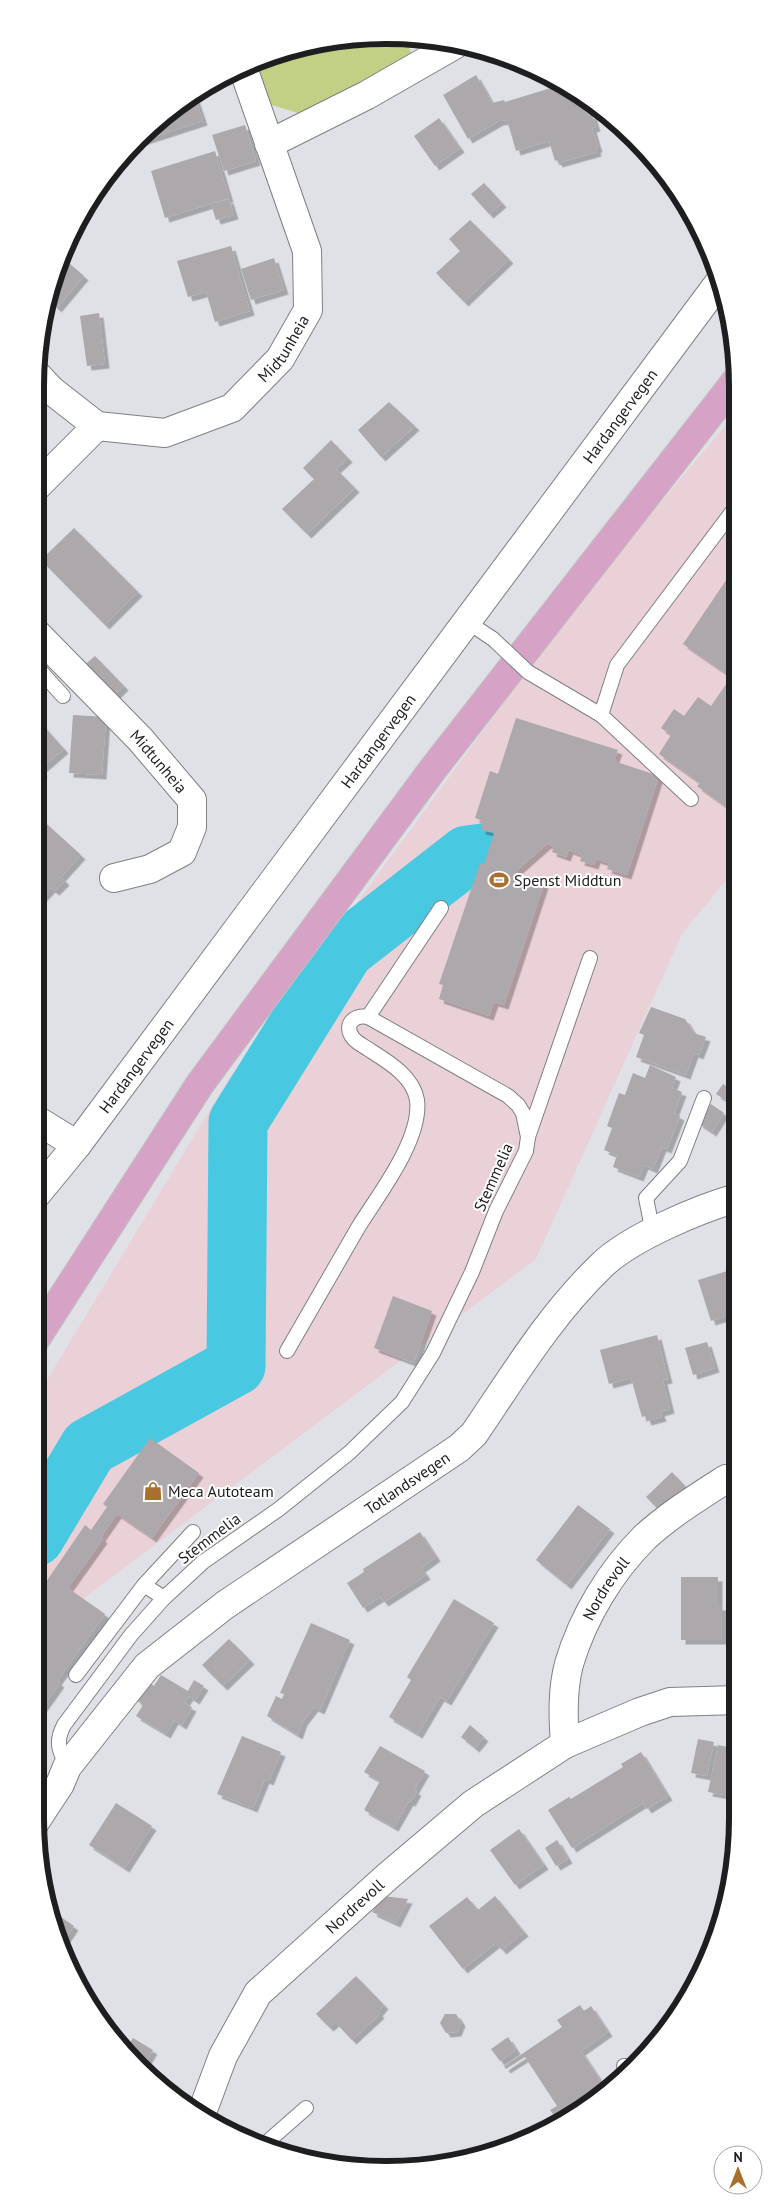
<svg xmlns="http://www.w3.org/2000/svg" width="773" height="2205" font-family="'PT Sans',sans-serif">
  <style>
    .commercial { fill: #ead0d7 }
    .green { fill: #c2d085 }
    .lines { fill: none; stroke-linecap: round; stroke-linejoin: round }
    .river { stroke: #48c9e1; stroke-width: 59 }
    .building { fill: #aca8ac; filter: url(#shadow) }
    .service-casing { stroke: #7f8085; stroke-width: 16 }
    .minor-casing { stroke: #7f8085; stroke-width: 30 }
    .tertiary-casing { stroke: #7f8085; stroke-width: 30 }
    .secondary-casing { stroke: #7f8085; stroke-width: 30 }
    .primary-casing { stroke: #c0c0c1; stroke-width: 30 }
    .service { stroke: #fff; stroke-width: 14 }
    .minor { stroke: #fff; stroke-width: 28 }
    .tertiary { stroke: #fff; stroke-width: 28 }
    .secondary { stroke: #fff; stroke-width: 28 }
    .primary { stroke: #d6a2c5; stroke-width: 28 }
    .service-bridge-casing { stroke: #7f8085; stroke-width: 16; stroke-linecap: butt }
    .service-bridge { stroke: #fff; stroke-width: 14 }
    .labels { text-anchor: middle; stroke-width: 4; stroke-linejoin: round; paint-order: stroke }
    .street-label { font-size: 16px; fill: #1e1e20; stroke: #fff }
    .poi-label { font-size: 16px; fill: #1e1e20; stroke: #fff; text-anchor: start }
    .rim { fill: none; stroke: #1e1e20; stroke-width: 6 }
  </style>
  <defs>
    <filter id="shadow"><feDropShadow dx="4.5" dy="4.5" stdDeviation="0" flood-color="#0004"/></filter>
  </defs>
  <rect width="100%" height="100%" fill="#e0e1e7"/>
  <!-- commercial -->
  <polygon class="commercial" points="735,414 736,868 682,934 536,1259 64,1613 35,1655 35,1400 229,1078 578,601"/>
  <!-- green -->
  <polygon class="green" points="405,36 412,55 301,114 265,103 252,64 273,54 340,38"/>
  <g class="lines">
    <!-- river -->
    <polyline class="river" points="35,1537 89,1447 236,1366 238,1122 345,950 467,855 491,852"/>
  </g>
  <!-- building -->
  <g class="building">
    <polygon points="476,75 492,103 504,100 505,102 564,84 582,98 587,115 592,114 596,127 592,128 598,148 596,148 597,152 558,163 557,160 555,161 549,141 516,151 507,120 499,121 468,139 443,95"/>
    <polygon points="194,94 203,121 135,143 155,122"/>
    <polygon points="439,118 460,148 435,166 414,136"/>
    <polygon points="245,125 256,161 224,171 212,135"/>
    <polygon points="215,151 229,198 165,218 151,171"/>
    <polygon points="484,183 502,203 489,214 471,194"/>
    <polygon points="229,199 234,215 216,220 211,204"/>
    <polygon points="470,220 509,259 464,302 436,273 460,251 449,239"/>
    <polygon points="231,246 250,311 215,322 206,292 188,297 177,261"/>
    <polygon points="63,258 84,276 57,308 47,298"/>
    <polygon points="274,258 284,290 251,300 241,269"/>
    <polygon points="99,313 105,364 87,366 80,316"/>
    <polygon points="389,402 415,426 381,457 358,430"/>
    <polygon points="331,440 348,458 336,469 355,488 307,534 282,509 314,479 303,468"/>
    <polygon points="74,528 138,592 105,625 41,560"/>
    <polygon points="735,567 736,814 697,786 700,783 659,754 671,735 661,728 674,709 684,716 698,697 711,706 731,677 683,644"/>
    <polygon points="95,656 124,686 112,698 82,667"/>
    <polygon points="73,715 106,717 102,775 69,773"/>
    <polygon points="516,718 618,750 614,761 659,776 627,875 607,869 609,863 596,859 594,865 580,861 582,855 569,850 566,857 552,852 554,846 547,844 513,874 544,884 504,1005 494,1002 489,1016 439,999 443,985 439,984 480,863 484,864 494,833 481,830 483,821 475,818 490,771 498,774"/>
    <polygon points="39,721 64,749 41,769 43,772 35,780 35,724"/>
    <polygon points="39,817 81,855 61,877 65,881 55,891 51,888 35,905 35,822"/>
    <polygon points="651,1007 685,1019 694,1033 706,1037 699,1055 694,1053 686,1075 636,1057 644,1035 639,1033"/>
    <polygon points="650,1065 676,1077 672,1088 682,1092 674,1113 680,1116 667,1149 662,1147 653,1169 644,1165 639,1177 613,1167 617,1155 604,1150 612,1128 607,1126 619,1093 625,1095 633,1073 645,1078"/>
    <polygon points="723,1084 737,1093 730,1103 716,1094"/>
    <polygon points="711,1104 724,1113 712,1132 698,1123"/>
    <polygon points="737,1268 737,1313 711,1321 698,1280"/>
    <polygon points="393,1296 432,1311 414,1363 374,1348"/>
    <polygon points="657,1335 668,1379 663,1380 670,1409 660,1412 662,1417 647,1421 645,1416 642,1417 631,1378 609,1384 600,1350"/>
    <polygon points="707,1342 715,1368 693,1375 685,1348"/>
    <polygon points="737,1345 737,1365 731,1347"/>
    <polygon points="150,1438 199,1473 152,1538 117,1514 101,1537 103,1539 68,1588 105,1614 57,1681 60,1683 35,1718 35,1598 85,1525 91,1530 107,1507 103,1504"/>
    <polygon points="672,1472 685,1486 660,1511 646,1497"/>
    <polygon points="578,1505 610,1529 567,1585 536,1560"/>
    <polygon points="420,1532 436,1557 421,1568 426,1575 384,1602 380,1597 363,1608 347,1583 364,1572 363,1569"/>
    <polygon points="681,1577 718,1577 718,1606 722,1606 722,1640 681,1640"/>
    <polygon points="454,1599 494,1623 447,1701 440,1697 418,1734 389,1717 411,1680 407,1677"/>
    <polygon points="311,1623 350,1640 320,1710 314,1707 303,1721 298,1735 267,1716 276,1696 282,1699 284,1694 280,1693"/>
    <polygon points="736,1629 738,1629 738,1652 735,1652"/>
    <polygon points="229,1639 250,1660 223,1686 202,1665"/>
    <polygon points="161,1675 188,1691 194,1680 204,1686 195,1700 189,1696 184,1703 192,1707 182,1725 174,1720 166,1734 136,1716 143,1705 136,1700 147,1681 154,1686"/>
    <polygon points="470,1725 484,1737 475,1748 461,1737"/>
    <polygon points="242,1736 281,1752 269,1781 265,1779 253,1808 217,1794"/>
    <polygon points="698,1739 714,1742 707,1776 691,1773"/>
    <polygon points="718,1745 738,1749 737,1801 730,1799 730,1796 708,1792"/>
    <polygon points="380,1746 425,1771 414,1790 417,1791 411,1802 409,1801 394,1827 364,1810 380,1781 364,1772"/>
    <polygon points="641,1752 668,1796 647,1809 643,1803 572,1848 548,1810 569,1797 571,1799 623,1767 621,1764"/>
    <polygon points="116,1803 152,1826 125,1868 89,1845"/>
    <polygon points="519,1829 544,1865 515,1885 490,1850"/>
    <polygon points="557,1840 568,1859 556,1866 545,1848"/>
    <polygon points="383,1896 408,1899 396,1923 372,1912"/>
    <polygon points="495,1896 524,1932 502,1950 496,1943 463,1969 429,1926 467,1897 478,1910"/>
    <polygon points="58,1915 74,1926 60,1947 52,1922"/>
    <polygon points="356,1976 384,2005 378,2012 380,2014 352,2040 335,2022 329,2027 316,2014"/>
    <polygon points="580,2005 584,2011 591,2006 608,2032 581,2051 606,2089 558,2121 550,2110 557,2106 525,2057 506,2069 504,2066 562,2027 557,2020"/>
    <polygon points="445,2014 456,2014 461,2022 457,2032 446,2033 440,2023"/>
    <polygon points="508,2037 516,2050 500,2061 491,2049"/>
    <polygon points="133,2038 153,2050 142,2068 124,2052"/>
    <polygon points="394,2160 396,2169 366,2168 366,2167"/>
  </g>
  <g class="lines">
    <!-- service casing -->
    <g class="service-casing">
      <g id="service">
        <polyline points="466,621 493,639"/>
        <polyline points="35,665 63,696"/>
        <polyline points="528,672 601,715 617,665 735,508"/>
        <polyline points="601,715 691,799"/>
        <polyline points="368,1017 441,908"/>
        <polyline points="528,1137 590,958"/>
        <polyline points="653,1233 646,1198 680,1161 704,1098"/>
        <polyline points="144,1585 193,1532"/>
        <polyline points="76,1675 144,1585 164,1598"/>
        <path d="M67 1767C59 1750 55 1742 64 1725L131 1635 164 1598 203 1562 279 1509 349 1453 402 1402 433 1353 472 1272 496 1211 526 1151 528 1137 523 1113 518 1105 508 1096 368 1017C354 1014 343 1025 353 1038 357 1043 364 1046 368 1049 387 1061 413 1076 417 1100 422 1139 379 1194 359 1226 335 1267 311 1309 287 1351"/>
        <polyline points="624,2066 636,2066"/>
        <polyline points="265,2144 306,2108"/>
      </g>
    </g>
    <!-- minor casing -->
    <g class="minor-casing">
      <g id="minor">
        <polyline points="269,144 367,95 456,44"/>
        <path id="s1" d="M37 375 51 390 97 426 165 433 232 408 280 359 308 310 307 251 243 68"/>
        <polyline points="35,488 97,426"/>
        <path id="s2" d="M35 632 140 739 192 800V827L182 852 150 869 114 878"/>
        <path id="s3" d="M565 1744C563 1718 562 1690 569 1664 583 1617 610 1572 645 1537 669 1515 698 1497 726 1479"/>
        <path id="s4" d="M201 2115 223 2056 258 1993 388 1876 473 1804 565 1744 640 1712 670 1702 738 1700"/>
      </g>
    </g>
    <!-- tertiary casing -->
    <g class="tertiary-casing">
      <polyline id="tertiary" points="35,1119 77,1145"/>
    </g>
    <!-- secondary casing -->
    <g class="secondary-casing">
      <g id="secondary">
        <path id="s5" d="M35 1196 77 1145 718 284"/>
        <path id="s6" d="M35 1822 60 1784 67 1767 147 1666 225 1605 459 1448 474 1434C514 1375 550 1315 602 1265 630 1238 698 1209 737 1198"/>
      </g>
    </g>
    <!-- primary casing -->
    <g class="primary-casing">
      <polyline id="primary" points="35,1340 200,1084 433,769 735,382"/>
    </g>
    <!-- service -->
    <use href="#service" class="service"/>
    <!-- minor -->
    <use href="#minor" class="minor"/>
    <!-- tertiary -->
    <use href="#tertiary" class="tertiary"/>
    <!-- secondary -->
    <use href="#secondary" class="secondary"/>
    <!-- primary -->
    <use href="#primary" class="primary"/>
    <!-- service-bridge casing -->
    <g class="service-bridge-casing">
      <polyline id="service-bridge" points="493,639 528,672"/>
    </g>
    <!-- service-bridge -->
    <use href="#service-bridge" class="service-bridge"/>
  </g>
  <!-- icons -->
  <defs>
    <g id="stadium-bare" transform="scale(1.5)"><path d="M0-5a6.5 5 0 1 0 0 10a6.5 5 0 1 0 0-10ZM-3.5-1.8h7v3.6h-7Z" fill="#a86f2d" stroke="#fff" stroke-width="2.5" paint-order="stroke"/></g>
    <g id="shop-bare" transform="scale(1.5)"><path d="M-5-2.5h2.3a2.7 3.5 0 0 1 5.4 0H5L5.5 6h-11ZM-1.5-2.5h3a1.5 2.3 0 0 0-3 0Z" fill="#a86f2d" stroke="#fff" stroke-width="2.5" paint-order="stroke"/></g>
  </defs>
  <g fill-rule="evenodd">
    <use href="#stadium-bare" x="499" y="880"/>
    <use href="#shop-bare" x="153" y="1491"/>
  </g>
  <g class="labels">
    <!-- street labels -->
    <g class="street-label">
      <text dy="6" stroke="none"><textPath href="#s1" startOffset="298">Midtunheia</textPath></text>
      <text dy="6" stroke="none"><textPath href="#s5" startOffset="975">Hardangervegen</textPath></text>
      <text dy="6" stroke="none"><textPath href="#s5" startOffset="570">Hardangervegen</textPath></text>
      <text dy="6" stroke="none"><textPath href="#s2" startOffset="179">Midtunheia</textPath></text>
      <text dy="6" stroke="none"><textPath href="#s5" startOffset="165">Hardangervegen</textPath></text>
      <text transform="translate(493 1177) rotate(-66)" y="6">Stemmelia</text>
      <text dy="6" stroke="none"><textPath href="#s6" startOffset="511">Totlandsvegen</textPath></text>
      <text transform="translate(209 1538) rotate(-37)" y="6">Stemmelia</text>
      <text dy="6" stroke="none"><textPath href="#s3" startOffset="165">Nordrevoll</textPath></text>
      <text dy="6" stroke="none"><textPath href="#s4" startOffset="265">Nordrevoll</textPath></text>
    </g>
    <!-- poi labels -->
    <g class="poi-label">
      <text x="514" y="886">Spenst Middtun</text>
      <text x="168" y="1497">Meca Autoteam</text>
    </g>
  </g>
  <!-- crop -->
  <path d="M0 0H773V2205H0ZM386 44H387A342 342 0 0 1 729 386V1819A342 342 0 0 1 387 2161H386A342 342 0 0 1 44 1819V386A342 342 0 0 1 386 44Z" fill="#fff" fill-rule="evenodd"/>
  <path class="rim" d="M386 44H387A342 342 0 0 1 729 386V1819A342 342 0 0 1 387 2161H386A342 342 0 0 1 44 1819V386A342 342 0 0 1 386 44Z"/>
  <!-- north arrow -->
  <g transform="translate(738 2170)"><circle r="24" fill="#ffffff" stroke="#a5a5a6"/>
  <path d="M0-4L9 19L0 12L-9 19Z" fill="#a86f2d"/>
  <text y="-8" font-size="14" font-weight="bold" text-anchor="middle" fill="#1e1e20">N</text>
  </g>
</svg>
